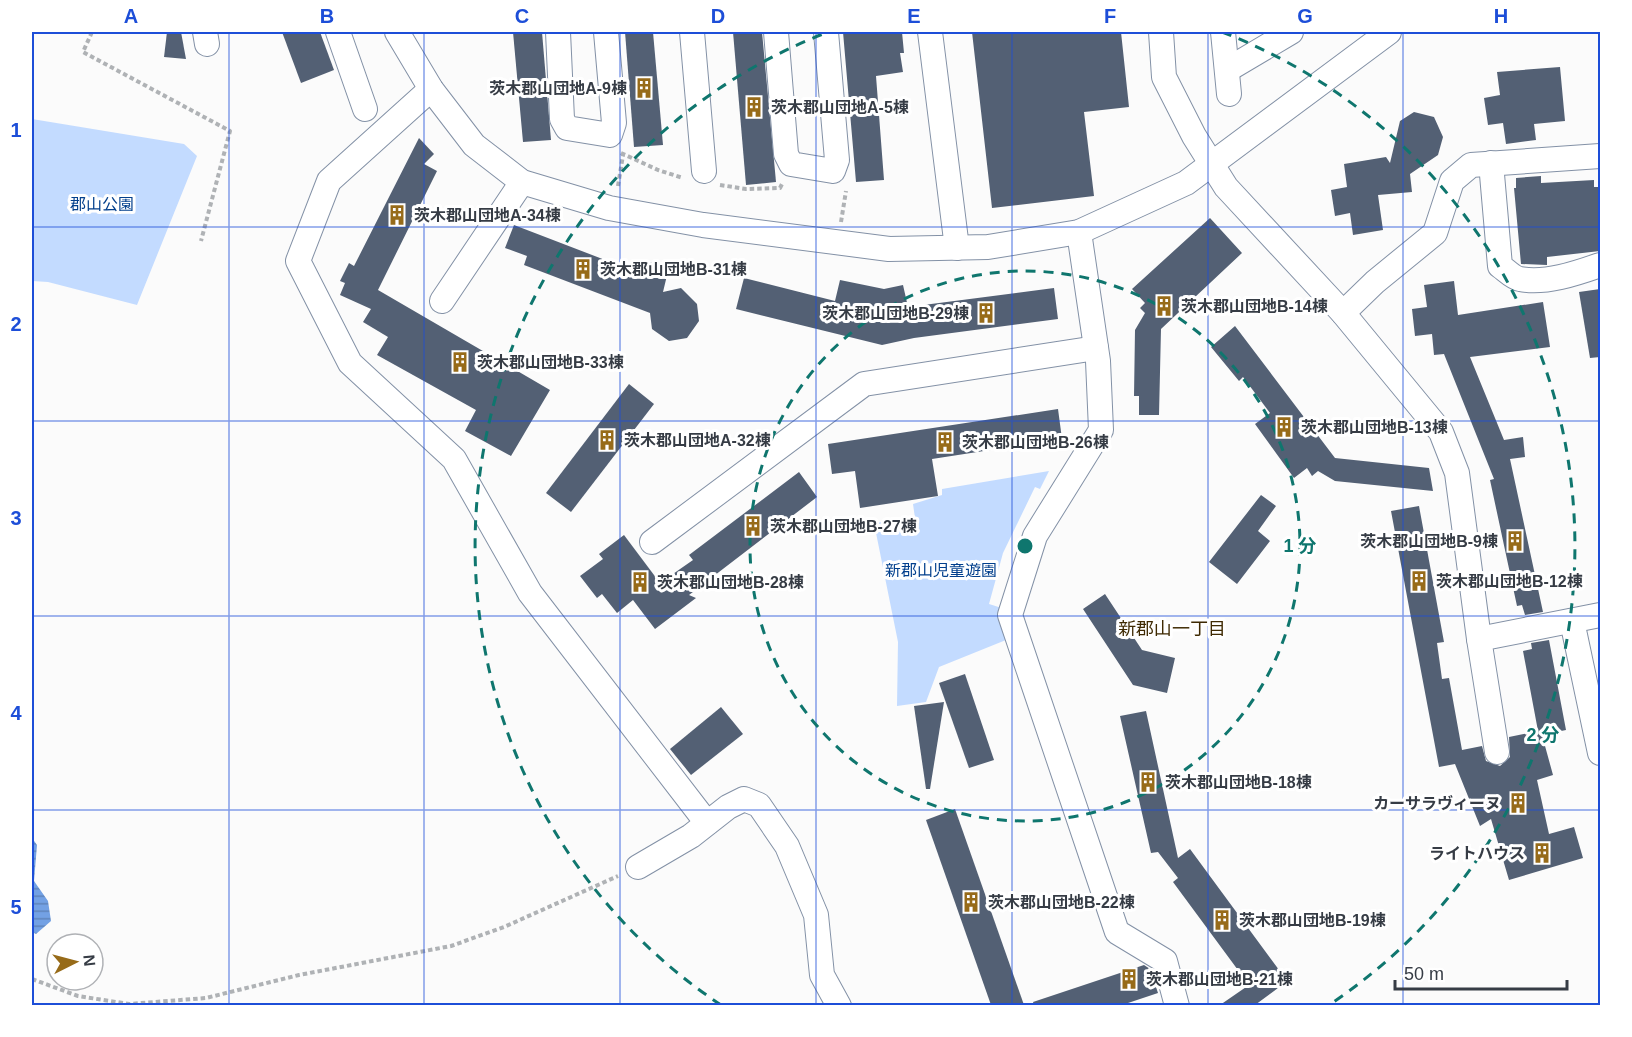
<svg xmlns="http://www.w3.org/2000/svg" width="1632" height="1037" font-family="Helvetica,'Noto Sans JP',sans-serif">
  <style>
    .green { fill: #c3dbff }
    .water { fill: url(#water-rules) }
    .building { fill: #536074 }
    .lines { fill: none; stroke-linecap: round; stroke-linejoin: round }
    .minor-casing { stroke: #8391a6; stroke-width: 26 }
    .path { stroke: #afb2b5; stroke-width: 4; stroke-dasharray: 4.5 3; stroke-linecap: butt }
    .minor { stroke: #fff; stroke-width: 24 }
    .grid { fill: none; stroke: #1d4ed8; stroke-width: 1.5; stroke-opacity: 0.55 }
    .ring { fill: none; stroke: #0f766e; stroke-width: 3; stroke-dasharray: 10 8 }
    .labels { text-anchor: middle; stroke-width: 6; stroke-linejoin: round; paint-order: stroke }
    .poi-label { font-size: 16px; font-weight: bold; fill: #363c45; stroke: #fff; text-anchor: start }
    .park-label { font-size: 16px; fill: #023f8c; stroke: #fff }
    .neighbourhood-label { font-size: 18px; fill: #3f2a03; stroke: #fff }
    .centre { fill: #0f766e; stroke: #fff; stroke-width: 3 }
    .ring-label { font-size: 18px; text-anchor: middle; font-weight: bold; fill: #0f766e; stroke: #fff; stroke-width: 6; stroke-linejoin: round; paint-order: stroke }
    .neatline { fill: none; stroke: #1d4ed8; stroke-width: 2 }
    .grid-label { font-size: 20px; text-anchor: middle; font-weight: bold; fill: #1d4ed8 }
  </style>
  <defs>
    <pattern id="water-rules" width="6" height="5" patternUnits="userSpaceOnUse" patternTransform="scale(1.5)"><rect width="6" height="5" fill="#73a1e4"/><path d="M0 2.5h6" fill="none" stroke="#5f84bb"/></pattern>
  </defs>
  <rect width="100%" height="100%" fill="#fbfbfb"/>
  <!-- green -->
  <g class="green">
    <polygon points="32,119 184,144 197,156 137,305 48,282 32,281"/>
    <polygon points="1049,471 1040,489 1035,487 1003,553 989,604 1005,609 1006,640 939,667 926,702 897,706 898,642 874,523 915,518 913,504 942,495 942,489"/>
  </g>
  <!-- water -->
  <polygon class="water" points="32,838 37,845 34,881 48,901 51,921 36,934 32,932"/>
  <!-- building -->
  <g class="building">
    <polygon points="167,32 181,32 186,59 164,57"/>
    <polygon points="282,32 320,32 334,70 301,83"/>
    <polygon points="513,32 542,32 551,140 523,142"/>
    <polygon points="625,32 653,32 663,145 634,147"/>
    <polygon points="733,32 762,32 776,182 746,185"/>
    <polygon points="843,32 902,32 904,53 900,53 903,72 876,76 884,180 856,182"/>
    <polygon points="972,32 1121,32 1129,107 1084,112 1094,196 992,208"/>
    <polygon points="1560,67 1565,121 1534,124 1536,140 1506,144 1503,123 1488,125 1484,98 1500,95 1497,72"/>
    <polygon points="1414,112 1434,117 1443,137 1438,155 1410,174 1412,192 1378,195 1383,230 1353,235 1350,213 1335,216 1331,190 1347,187 1344,164 1386,157 1390,163 1400,121"/>
    <polygon points="419,138 434,154 424,164 437,171 378,290 550,390 511,456 465,431 476,410 377,355 388,337 363,322 371,309 340,295 345,283 340,281 349,263 354,266"/>
    <polygon points="1541,176 1541,183 1594,180 1594,187 1600,187 1600,251 1547,257 1547,265 1521,264 1514,188 1516,188 1516,178"/>
    <polygon points="1210,218 1242,253 1161,329 1159,415 1139,415 1139,396 1134,396 1135,330 1145,313 1140,308 1145,303 1132,289"/>
    <polygon points="514,225 639,273 642,260 669,267 663,292 681,288 697,304 699,321 687,338 669,341 652,329 650,313 524,265 527,256 505,248"/>
    <polygon points="744,278 835,301 840,280 884,289 903,285 908,307 1054,288 1058,319 914,338 882,345 736,309"/>
    <polygon points="1454,281 1458,315 1543,302 1550,347 1470,357 1504,440 1523,437 1525,457 1510,459 1543,612 1525,615 1522,605 1517,606 1490,480 1494,479 1444,354 1434,355 1432,334 1415,336 1412,309 1427,307 1424,285"/>
    <polygon points="1600,289 1600,357 1590,358 1579,292"/>
    <polygon points="1235,326 1335,458 1429,468 1433,491 1335,481 1318,471 1312,476 1307,468 1294,478 1255,424 1270,413 1243,377 1239,381 1211,347"/>
    <polygon points="629,384 654,404 571,512 546,493"/>
    <polygon points="1058,409 1062,439 932,459 938,496 860,508 855,471 832,474 828,444"/>
    <polygon points="799,472 817,497 689,595 696,598 655,629 633,600 617,613 602,594 597,598 580,576 603,559 599,554 624,535 660,583 693,560 689,555"/>
    <polygon points="1261,495 1276,506 1258,531 1270,541 1237,584 1209,562"/>
    <polygon points="1419,506 1444,642 1437,643 1442,679 1449,678 1462,750 1482,746 1486,761 1500,766 1510,757 1509,737 1538,731 1523,651 1532,649 1531,643 1549,640 1566,730 1542,735 1553,775 1537,780 1549,834 1574,827 1583,858 1509,880 1491,819 1480,826 1455,764 1439,767 1391,511"/>
    <polygon points="1105,594 1142,650 1175,658 1167,693 1133,685 1083,609"/>
    <polygon points="965,674 994,760 969,768 939,683"/>
    <polygon points="944,702 930,789 926,789 914,706"/>
    <polygon points="721,707 743,734 691,775 670,749"/>
    <polygon points="1146,711 1178,858 1190,849 1282,974 1277,979 1282,985 1255,1005 1220,1005 1249,985 1173,882 1178,878 1158,852 1151,853 1120,716"/>
    <polygon points="955,809 1024,1005 991,1005 926,820"/>
    <polygon points="1144,965 1150,969 1158,993 1122,1005 1034,1005 1033,1002"/>
  </g>
  <g class="lines">
    <!-- minor casing -->
    <g class="minor-casing">
      <g id="minor">
        <polyline points="205,32 207,44"/>
        <polyline points="338,32 365,109"/>
        <polyline points="397,32 431,89 474,145 522,182 609,208 703,225 889,249 988,247 1079,232 1186,183 1389,32"/>
        <polyline points="558,32 562,119 567,128 610,135 614,123 606,32"/>
        <polyline points="692,32 704,171"/>
        <polyline points="776,32 786,154 791,164 833,171 837,160 826,32"/>
        <polyline points="930,32 957,248"/>
        <polyline points="1161,32 1164,77 1194,136 1226,187 1343,313 1441,432 1457,473 1479,639 1497,752"/>
        <polyline points="1223,32 1229,94"/>
        <polyline points="1227,70 1291,32"/>
        <polyline points="431,89 329,181 298,261 350,363 454,459 530,593 707,823"/>
        <path d="M1491 163 1500 266C1506 270 1513 278 1520 279 1546 284 1577 273 1600 265"/>
        <polyline points="1079,232 1098,361 1101,430 1035,536 1010,615 1117,932 1165,961 1177,1006"/>
        <polyline points="442,301 522,182"/>
        <polyline points="1343,313 1375,282 1435,233 1452,181 1471,165 1600,156"/>
        <polyline points="652,542 864,384 1096,348"/>
        <polyline points="1572,621 1600,753"/>
        <polyline points="1479,639 1600,615"/>
        <polyline points="638,867 691,836 728,807 744,799 759,805 787,846 816,915 822,975 839,1006"/>
      </g>
    </g>
    <!-- path -->
    <g class="path">
      <polyline points="92,32 83,52 230,131 201,241"/>
      <polyline points="621,153 658,170 683,178"/>
      <polyline points="720,185 746,189 780,188 782,184"/>
      <polyline points="618,186 623,155"/>
      <polyline points="841,222 846,191"/>
      <polyline points="32,979 78,996 129,1004 206,998 299,975 451,946 504,927 618,876"/>
    </g>
    <!-- minor -->
    <use href="#minor" class="minor"/>
  </g>
  <!-- grid -->
  <path class="grid" d="M229 32V1006M424 32V1006M620 32V1006M816 32V1006M1012 32V1006M1208 32V1006M1403 32V1006M32 227H1600M32 421H1600M32 616H1600M32 810H1600"/>
  <!-- distance rings -->
  <g class="ring">
    <circle cx="1025" cy="546" r="275"/>
    <path d="M721 1005A551 551 0 0 1 828 32M1222 32A551 551 0 0 1 1329 1005"/>
  </g>
  <!-- icons -->
  <defs>
    <g id="building-bare" transform="scale(1.62)"><path d="M-4-6H4V6H1V3H-1V6H-4ZM-2.5-4.3h1.7v1.8h-1.7ZM.8-4.3h1.7v1.8H.8ZM-2.5-1h1.7V.8h-1.7ZM.8-1h1.7V.8H.8Z" fill="#976b19" stroke="#fff" stroke-width="2.5" paint-order="stroke"/></g>
  </defs>
  <g fill-rule="evenodd">
    <use href="#building-bare" x="644" y="88"/>
    <use href="#building-bare" x="754" y="107"/>
    <use href="#building-bare" x="397" y="215"/>
    <use href="#building-bare" x="583" y="269"/>
    <use href="#building-bare" x="1164" y="306"/>
    <use href="#building-bare" x="986" y="313"/>
    <use href="#building-bare" x="460" y="362"/>
    <use href="#building-bare" x="1284" y="427"/>
    <use href="#building-bare" x="607" y="440"/>
    <use href="#building-bare" x="945" y="442"/>
    <use href="#building-bare" x="753" y="526"/>
    <use href="#building-bare" x="1515" y="541"/>
    <use href="#building-bare" x="1419" y="581"/>
    <use href="#building-bare" x="640" y="582"/>
    <use href="#building-bare" x="1148" y="782"/>
    <use href="#building-bare" x="1518" y="803"/>
    <use href="#building-bare" x="1542" y="853"/>
    <use href="#building-bare" x="971" y="902"/>
    <use href="#building-bare" x="1222" y="920"/>
    <use href="#building-bare" x="1129" y="979"/>
  </g>
  <g class="labels">
    <!-- poi labels -->
    <g class="poi-label">
      <text x="627" y="94" text-anchor="end">茨木郡山団地A-9棟</text>
      <text x="771" y="113">茨木郡山団地A-5棟</text>
      <text x="414" y="221">茨木郡山団地A-34棟</text>
      <text x="600" y="275">茨木郡山団地B-31棟</text>
      <text x="1181" y="312">茨木郡山団地B-14棟</text>
      <text x="969" y="319" text-anchor="end">茨木郡山団地B-29棟</text>
      <text x="477" y="368">茨木郡山団地B-33棟</text>
      <text x="1301" y="433">茨木郡山団地B-13棟</text>
      <text x="624" y="446">茨木郡山団地A-32棟</text>
      <text x="962" y="448">茨木郡山団地B-26棟</text>
      <text x="770" y="532">茨木郡山団地B-27棟</text>
      <text x="1498" y="547" text-anchor="end">茨木郡山団地B-9棟</text>
      <text x="1436" y="587">茨木郡山団地B-12棟</text>
      <text x="657" y="588">茨木郡山団地B-28棟</text>
      <text x="1165" y="788">茨木郡山団地B-18棟</text>
      <text x="1501" y="809" text-anchor="end">カーサラヴィーヌ</text>
      <text x="1525" y="859" text-anchor="end">ライトハウス</text>
      <text x="988" y="908">茨木郡山団地B-22棟</text>
      <text x="1239" y="926">茨木郡山団地B-19棟</text>
      <text x="1146" y="985">茨木郡山団地B-21棟</text>
    </g>
    <!-- park labels -->
    <g class="park-label">
      <text x="102" y="210">郡山公園</text>
      <text x="941" y="576">新郡山児童遊園</text>
    </g>
    <!-- neighbourhood labels -->
    <g class="neighbourhood-label">
      <text x="1172" y="635">新郡山一丁目</text>
    </g>
  </g>
  <circle cx="1025" cy="546" r="9" class="centre"/>
  <g class="ring-label">
    <text x="1300" y="552">1 分</text>
    <text x="1543" y="741">2 分</text>
  </g>
  <!-- border -->
  <rect width="1632" height="1037" fill="none" stroke="#ffffff" stroke-width="66"/>
  <!-- north arrow -->
  <g transform="translate(75 962) rotate(84)"><circle r="28" fill="#ffffff" stroke="#afb1b5" stroke-width="1.5"/>
  <path d="M0-4.5L10 22L0 15L-10 22Z" fill="#976b19"/>
  <text y="-9" font-size="16" font-weight="bold" text-anchor="middle" fill="#363c45">N</text>
  </g>
  <!-- scale -->
  <path d="M1395 980v9h172v-9" fill="none" stroke="#363c45" stroke-width="3"/>
  <text x="1404" y="980" font-size="18" fill="#363c45" stroke="#ffffff" stroke-width="4.5" paint-order="stroke">50 m</text>
  <rect x="33" y="33" width="1566" height="971" class="neatline"/>
  <g class="grid-label">
    <text x="131" y="23">A</text>
    <text x="327" y="23">B</text>
    <text x="522" y="23">C</text>
    <text x="718" y="23">D</text>
    <text x="914" y="23">E</text>
    <text x="1110" y="23">F</text>
    <text x="1305" y="23">G</text>
    <text x="1501" y="23">H</text>
    <text x="16" y="137">1</text>
    <text x="16" y="331">2</text>
    <text x="16" y="525">3</text>
    <text x="16" y="720">4</text>
    <text x="16" y="914">5</text>
  </g>
</svg>
